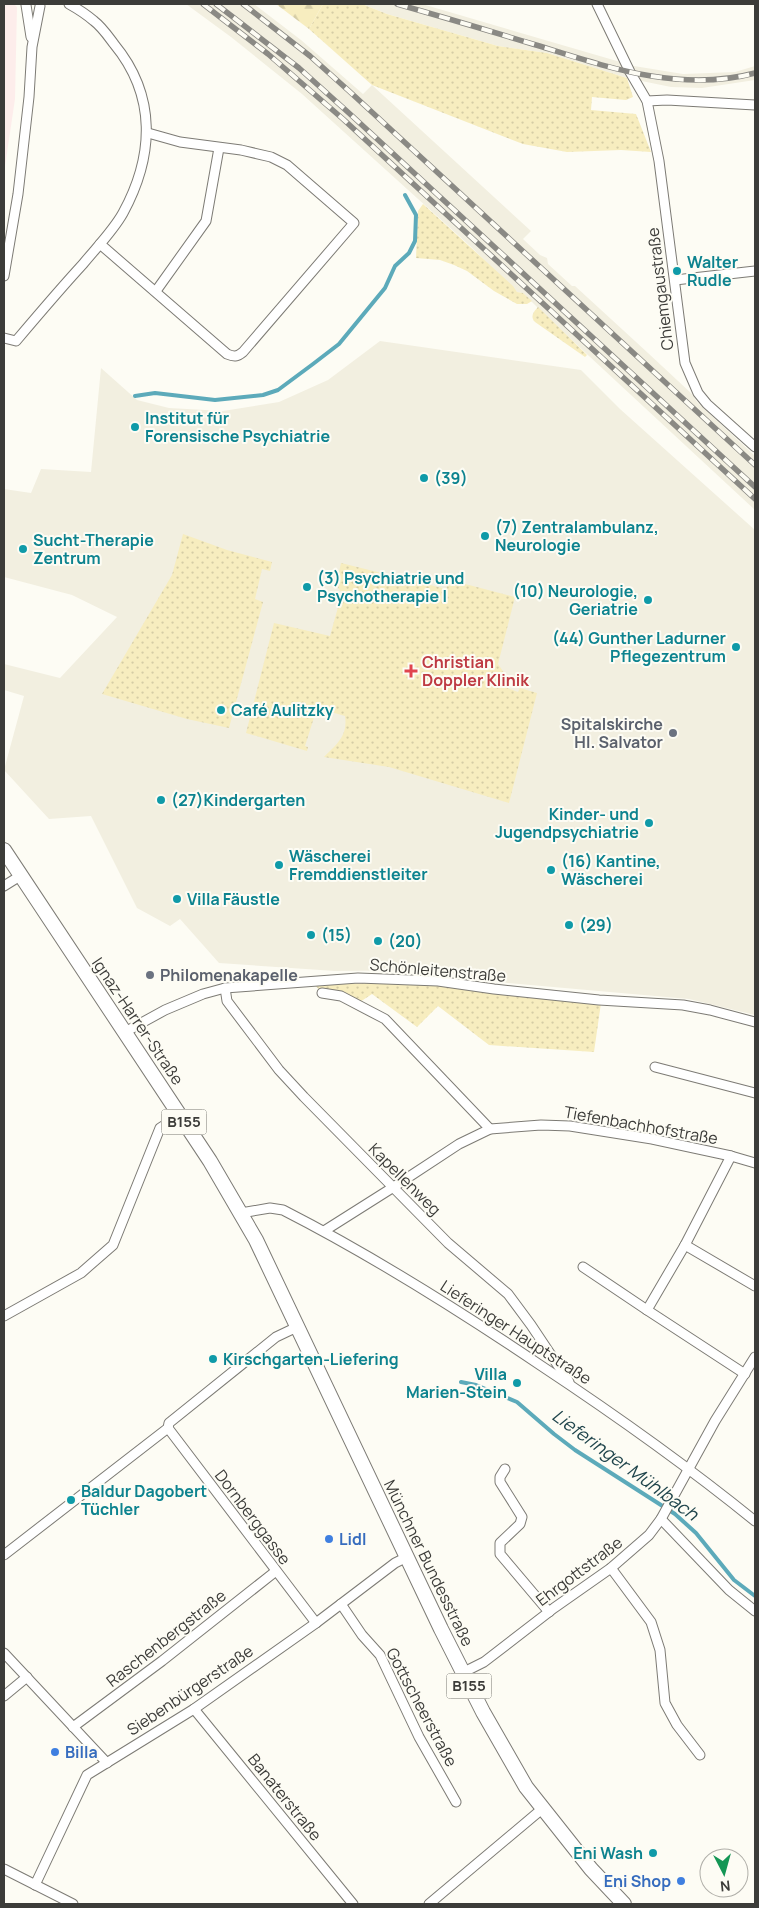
<svg xmlns="http://www.w3.org/2000/svg" width="759" height="1908" font-family="Manrope,sans-serif">
  <style>
    .built { fill: #f2efe0 }
    .education { fill: #fdedeb }
    .grass { fill: url(#grass-dots) }
    .forest { fill: url(#forest-firs) }
    .lines { fill: none; stroke-linecap: round; stroke-linejoin: round }
    .stream { stroke: #5caaba; stroke-width: 4 }
    .minor-casing { stroke: #7d7b75; stroke-width: 11 }
    .primary-casing { stroke: #7d7b75; stroke-width: 16 }
    .minor { stroke: #fff; stroke-width: 9 }
    .primary { stroke: #fff; stroke-width: 14 }
    .rail-casing { stroke: #8a8984; stroke-width: 5.5 }
    .rail { stroke: #fdfcf4; stroke-width: 4; stroke-dasharray: 11; stroke-linecap: butt }
    .culture-dot { fill: #0f9aa8; stroke: #fdfcf4; stroke-width: 2 }
    .health-dot { fill: #e0444e; stroke: #fdfcf4; stroke-width: 2 }
    .worship-dot { fill: #6b7280; stroke: #fdfcf4; stroke-width: 2 }
    .shop-dot { fill: #3f7fe0; stroke: #fdfcf4; stroke-width: 2 }
    .labels { text-anchor: middle; stroke-width: 4; stroke-linejoin: round; paint-order: stroke }
    .shield { fill: #fdfcf4; stroke: #767671; stroke-width: 1 }
    .shield-label { font-size: 15px; font-weight: bold; fill: #3c3c39 }
    .culture-label { font-size: 16px; font-weight: bold; fill: #0d838f; stroke: #fdfcf4; text-anchor: start }
    .street-label { font-size: 16px; fill: #3c3c39; stroke: #fdfcf4 }
    .health-label { font-size: 16px; font-weight: bold; fill: #be3a42; stroke: #fdfcf4; text-anchor: start }
    .worship-label { font-size: 16px; font-weight: bold; fill: #5b616d; stroke: #fdfcf4; text-anchor: end }
    .shop-label { font-size: 16px; font-weight: bold; fill: #366cbe; stroke: #fdfcf4; text-anchor: start }
    .water-label { font-size: 18px; font-style: italic; fill: #20454c; stroke: #fdfcf4 }
  </style>
  <defs>
    <pattern id="grass-dots" width="8" height="8" patternUnits="userSpaceOnUse" patternTransform="scale(1.25)"><rect width="8" height="8" fill="#f7edbf"/><path d="M2 2h.1M6 6h.1" fill="none" stroke="#d5cca5" stroke-width="1.8" stroke-linecap="round"/></pattern>
    <pattern id="forest-firs" width="22" height="20" patternUnits="userSpaceOnUse" patternTransform="scale(1.25)"><rect width="22" height="20" fill="#f7edbf"/><path d="M5 1l3.5 6h-7zM16 11l3.5 6h-7z" fill="#d5cca5"/></pattern>
  </defs>
  <rect width="100%" height="100%" fill="#fdfcf4"/>
  <!-- built -->
  <g class="built">
    <polygon points="186,4 254,4 301,40 363,94 372,85 531,231 523,239 540,255 547,258 548,264 572,286 575,286 648,353 692,394 697,402 755,456 755,510 548,318 523,293 517,292 470,246 302,94 231,37"/>
    <polygon points="362,4 422,4 634,66 683,74 735,72 755,66 755,80 702,88 671,87 627,78 547,53 498,46 387,14"/>
    <polygon points="380,341 581,370 620,409 755,530 755,1015 689,999 508,983 434,970 335,971 219,963 180,919 170,926 137,908 91,816 49,819 4,770 24,696 4,690 4,664 60,678 117,617 72,595 4,577 4,489 31,493 41,469 91,472 101,368 137,400 169,408 223,411 279,402 328,380"/>
  </g>
  <!-- education -->
  <polygon class="education" points="4,4 14,4 17,7 15,99 4,173"/>
  <!-- grass -->
  <g class="grass">
    <polygon points="323,4 362,4 387,14 498,46 547,53 627,78 633,97 626,100 592,97 591,110 636,114 651,152 621,150 567,152 523,144 372,85 309,29"/>
    <polygon points="423,204 513,286 517,292 523,293 532,301 527,304 517,304 494,291 467,271 454,265 440,260 416,258 418,211"/>
    <path d="M538 307 587 355 585 357 535 322C530 317 533 312 538 307Z"/>
    <polygon points="183,534 227,550 272,562 270,571 262,569 255,599 263,602 229,728 187,719 102,694 172,575"/>
    <path d="M341 563 446 589 450 580 515 597 498 664 507 677 505 687 518 692 520 688 537 693 509 803 389 767 324 757C337 744 348 736 345 716L317 708 305 746 308 747 307 751 246 733 274 623 330 636 342 593 336 585Z"/>
    <polygon points="377,983 439,986 601,1003 594,1052 489,1045 438,1006 417,1027 372,994 360,1002 320,990 313,984"/>
  </g>
  <!-- forest -->
  <polygon class="forest" points="276,4 323,4 309,29"/>
  <g class="lines">
    <!-- stream -->
    <g class="stream">
      <polyline points="135,396 155,393 215,400 263,395 278,390 313,364 339,344 385,288 395,266 409,253 415,241 416,215 405,195"/>
      <polyline points="461,1382 476,1385 517,1402 554,1434 575,1450 675,1514 696,1533 734,1580 755,1596"/>
    </g>
    <!-- minor casing -->
    <g class="minor-casing">
      <g id="minor">
        <polyline points="597,4 630,72 647,101 659,161 685,363 698,393 707,404 755,447"/>
        <polyline points="26,5 31,37"/>
        <polyline points="647,101 667,100 755,105"/>
        <path d="M100 244 227 354C234 357 237 357 243 352L354 223 287 165 271 157 241 150 180 142 148 133"/>
        <polyline points="4,276 18,194 29,97 32,47 40,6"/>
        <polyline points="675,280 755,271"/>
        <polyline points="156,291 206,221 219,148"/>
        <path d="M4 338 16 341C38 315 60 289 83 264 96 248 113 231 123 213 154 156 157 96 114 44 108 36 102 27 94 21 87 15 78 9 69 4"/>
        <polyline points="4,886 20,876"/>
        <polyline points="225,988 227,1001 279,1070 304,1097 448,1243 508,1294 531,1325 569,1382"/>
        <polyline points="322,993 341,996 385,1019 490,1129"/>
        <polyline points="125,1032 165,1010 203,994 225,988 358,978 438,981 494,989 599,1000 683,1005 710,1010 755,1022"/>
        <polyline points="655,1067 755,1093"/>
        <polyline points="731,1156 685,1245 647,1310 745,1374"/>
        <path d="M241 1213 270 1208 283 1210C373 1256 457 1309 540 1365 614 1414 686 1465 755 1521"/>
        <polyline points="324,1231 392,1188 459,1144 490,1129 541,1125 570,1126 652,1139 731,1156 755,1163"/>
        <polyline points="685,1245 755,1286"/>
        <polyline points="583,1267 647,1310"/>
        <polyline points="4,1316 81,1273 113,1245 160,1128 180,1115"/>
        <polyline points="168,1428 316,1623"/>
        <polyline points="505,1469 500,1477 500,1482 522,1517 520,1524 500,1543 500,1554 549,1612"/>
        <polyline points="661,1519 729,1590 755,1611"/>
        <polyline points="4,1555 168,1428 169,1423 276,1337 297,1327"/>
        <polyline points="611,1568 651,1622 660,1650 665,1703 677,1725 700,1755"/>
        <polyline points="341,1604 362,1635 380,1655 419,1737 456,1802"/>
        <polyline points="4,1653 107,1763"/>
        <polyline points="462,1673 484,1662 554,1608 611,1568 649,1535 661,1519 715,1421 755,1357"/>
        <polyline points="4,1696 27,1677"/>
        <polyline points="194,1709 353,1904"/>
        <polyline points="73,1727 162,1661 276,1571"/>
        <polyline points="4,1869 73,1904"/>
        <polyline points="35,1885 87,1775 194,1709 316,1623 395,1563 407,1557"/>
        <polyline points="429,1904 542,1809"/>
      </g>
    </g>
    <!-- primary casing -->
    <g class="primary-casing">
      <polyline id="primary" points="4,850 210,1161 256,1240 441,1629 483,1712 526,1787 591,1869 624,1904"/>
    </g>
    <!-- minor -->
    <use href="#minor" class="minor"/>
    <!-- primary -->
    <use href="#primary" class="primary"/>
    <!-- rail casing -->
    <g class="rail-casing">
      <g id="rail">
        <polyline points="203,4 268,54 343,119 755,499"/>
        <polyline points="216,4 299,68 350,114 755,487"/>
        <polyline points="243,4 310,56 349,91 755,465"/>
        <path d="M397 4C443 17 490 31 536 45 607 67 680 93 755 73"/>
      </g>
    </g>
    <!-- rail -->
    <use href="#rail" class="rail"/>
  </g>
  <!-- markers -->
  <g class="culture-dot">
    <circle cx="677" cy="271" r="5"/>
    <circle cx="135" cy="427" r="5"/>
    <circle cx="424" cy="478" r="5"/>
    <circle cx="485" cy="536" r="5"/>
    <circle cx="23" cy="549" r="5"/>
    <circle cx="307" cy="587" r="5"/>
    <circle cx="648" cy="600" r="5"/>
    <circle cx="736" cy="647" r="5"/>
    <circle cx="221" cy="710" r="5"/>
    <circle cx="161" cy="800" r="5"/>
    <circle cx="649" cy="823" r="5"/>
    <circle cx="279" cy="865" r="5"/>
    <circle cx="551" cy="870" r="5"/>
    <circle cx="177" cy="899" r="5"/>
    <circle cx="569" cy="925" r="5"/>
    <circle cx="311" cy="935" r="5"/>
    <circle cx="378" cy="941" r="5"/>
    <circle cx="213" cy="1359" r="5"/>
    <circle cx="517" cy="1383" r="5"/>
    <circle cx="71" cy="1500" r="5"/>
    <circle cx="653" cy="1853" r="5"/>
  </g>
  <path class="health-dot" d="M408.5 663.5h5v5h5v5h-5v5h-5v-5h-5v-5h5z"/>
  <g class="worship-dot">
    <circle cx="673" cy="733" r="5"/>
    <circle cx="150" cy="975" r="5"/>
  </g>
  <g class="shop-dot">
    <circle cx="329" cy="1539" r="5"/>
    <circle cx="55" cy="1752" r="5"/>
    <circle cx="681" cy="1881" r="5"/>
  </g>
  <g class="labels">
    <!-- shield labels -->
    <g class="shield">
      <rect x="161.5" y="1109.5" width="45" height="25" rx="4"/>
      <rect x="446.5" y="1673.5" width="45" height="25" rx="4"/>
    </g>
    <g class="shield-label">
      <text x="184" y="1127">B155</text>
      <text x="469" y="1691">B155</text>
    </g>
    <!-- culture labels -->
    <g class="culture-label">
      <text x="687" y="268">Walter<tspan x="687" dy="18">Rudle</tspan></text>
      <text x="145" y="424">Institut für<tspan x="145" dy="18">Forensische Psychiatrie</tspan></text>
      <text x="434" y="484">(39)</text>
      <text x="495" y="533">(7) Zentralambulanz,<tspan x="495" dy="18">Neurologie</tspan></text>
      <text x="33" y="546">Sucht-Therapie<tspan x="33" dy="18">Zentrum</tspan></text>
      <text x="317" y="584">(3) Psychiatrie und<tspan x="317" dy="18">Psychotherapie I</tspan></text>
      <text x="638" y="597" text-anchor="end">(10) Neurologie,<tspan x="638" dy="18">Geriatrie</tspan></text>
      <text x="726" y="644" text-anchor="end">(44) Gunther Ladurner<tspan x="726" dy="18">Pflegezentrum</tspan></text>
      <text x="231" y="716">Café Aulitzky</text>
      <text x="171" y="806">(27)Kindergarten</text>
      <text x="639" y="820" text-anchor="end">Kinder- und<tspan x="639" dy="18">Jugendpsychiatrie</tspan></text>
      <text x="289" y="862">Wäscherei<tspan x="289" dy="18">Fremddienstleiter</tspan></text>
      <text x="561" y="867">(16) Kantine,<tspan x="561" dy="18">Wäscherei</tspan></text>
      <text x="187" y="905">Villa Fäustle</text>
      <text x="579" y="931">(29)</text>
      <text x="321" y="941">(15)</text>
      <text x="388" y="947">(20)</text>
      <text x="223" y="1365">Kirschgarten-Liefering</text>
      <text x="507" y="1380" text-anchor="end">Villa<tspan x="507" dy="18">Marien-Stein</tspan></text>
      <text x="81" y="1497">Baldur Dagobert<tspan x="81" dy="18">Tüchler</tspan></text>
      <text x="643" y="1859" text-anchor="end">Eni Wash</text>
    </g>
    <!-- street labels -->
    <g class="street-label">
      <text transform="translate(660 289) rotate(-97)" y="6">Chiemgaustraße</text>
      <text transform="translate(438 970) rotate(5)" y="6">Schönleitenstraße</text>
      <text transform="translate(138 1021) rotate(56)" y="6">Ignaz-Harrer-Straße</text>
      <text transform="translate(641 1125) rotate(10)" y="6">Tiefenbachhofstraße</text>
      <text transform="translate(405 1179) rotate(45)" y="6">Kapellenweg</text>
      <text transform="translate(516 1332) rotate(33)" y="6">Lieferinger Hauptstraße</text>
      <text transform="translate(253 1517) rotate(53)" y="6">Dornberggasse</text>
      <text transform="translate(429 1563) rotate(64)" y="6">Münchner Bundesstraße</text>
      <text transform="translate(579 1571) rotate(-37)" y="6">Ehrgottstraße</text>
      <text transform="translate(166 1638) rotate(-38)" y="6">Raschenbergstraße</text>
      <text transform="translate(190 1690) rotate(-34)" y="6">Siebenbürgerstraße</text>
      <text transform="translate(422 1707) rotate(62)" y="6">Gottscheerstraße</text>
      <text transform="translate(285 1797) rotate(51)" y="6">Banaterstraße</text>
    </g>
    <!-- health labels -->
    <g class="health-label">
      <text x="422" y="668">Christian<tspan x="422" dy="18">Doppler Klinik</tspan></text>
    </g>
    <!-- worship labels -->
    <g class="worship-label">
      <text x="663" y="730">Spitalskirche<tspan x="663" dy="18">Hl. Salvator</tspan></text>
      <text x="160" y="981" text-anchor="start">Philomenakapelle</text>
    </g>
    <!-- shop labels -->
    <g class="shop-label">
      <text x="339" y="1545">Lidl</text>
      <text x="65" y="1758">Billa</text>
      <text x="671" y="1887" text-anchor="end">Eni Shop</text>
    </g>
    <!-- water labels -->
    <g class="water-label">
      <text transform="translate(625 1465) rotate(36)" y="6">Lieferinger Mühlbach</text>
    </g>
  </g>
  <!-- border -->
  <rect width="759" height="1908" fill="none" stroke="#3c3c39" stroke-width="10"/>
  <!-- north arrow -->
  <g transform="translate(724 1873) rotate(174)"><circle r="24" fill="#fdfcf4" stroke="#b0afa9"/>
  <path d="M0-4L9 19L0 12L-9 19Z" fill="#149655"/>
  <text y="-8" font-size="14" font-weight="bold" text-anchor="middle" fill="#3c3c39">N</text>
  </g>
</svg>
